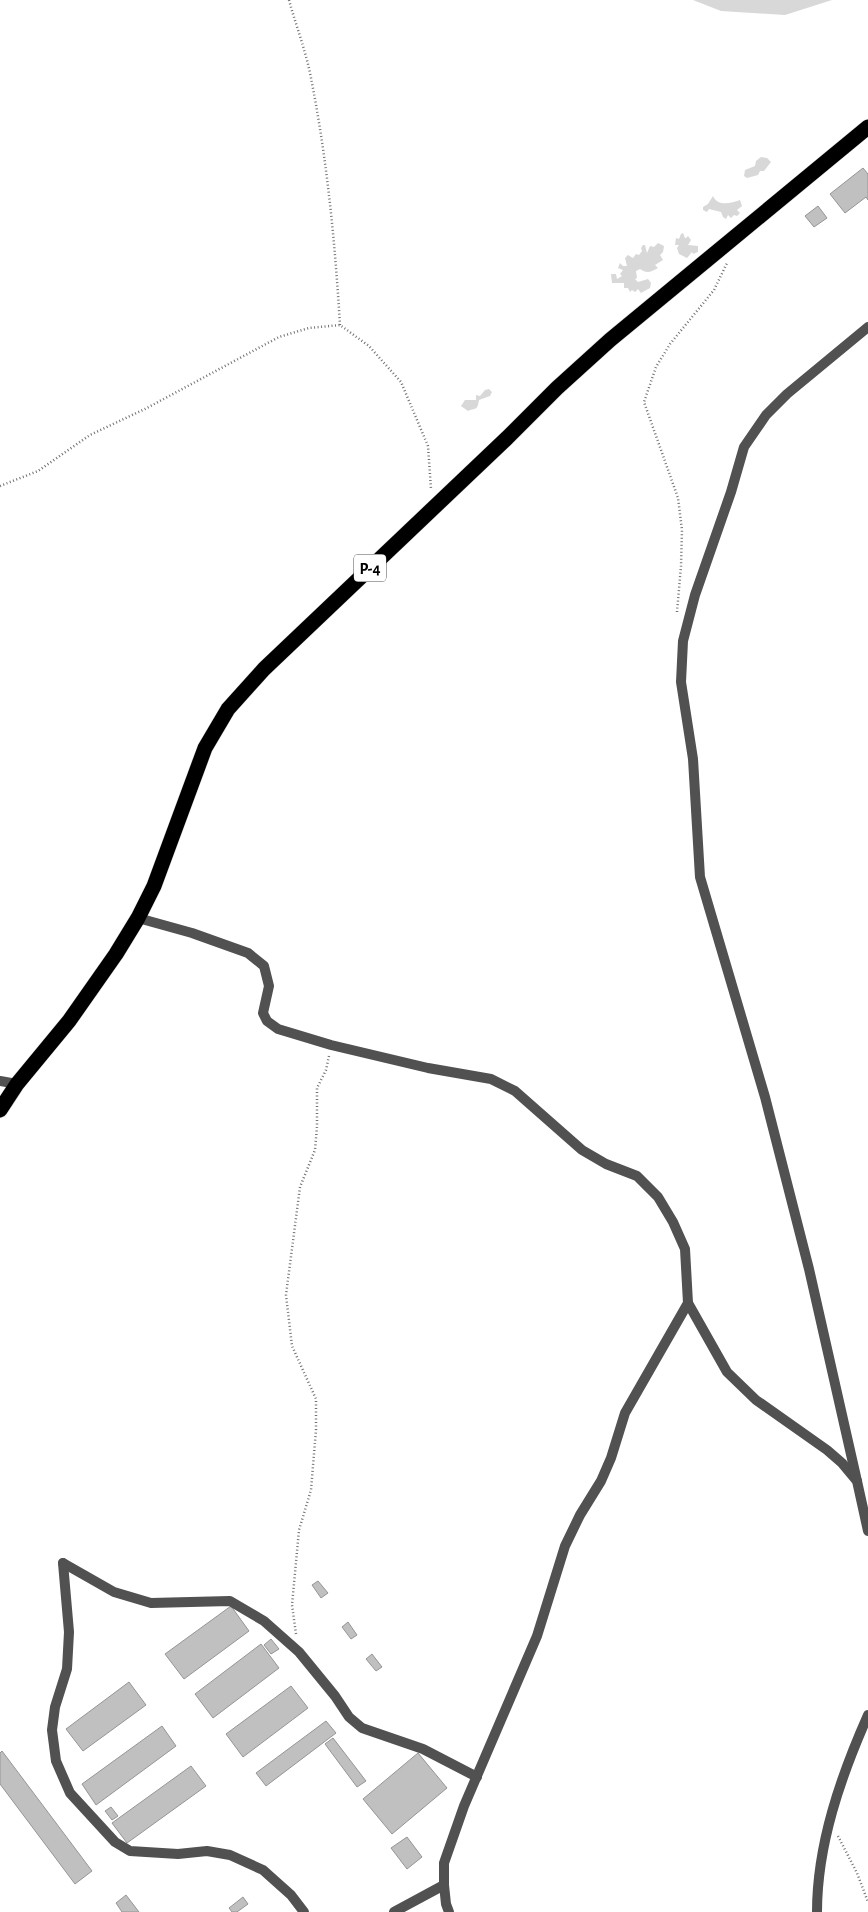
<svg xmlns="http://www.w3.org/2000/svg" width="868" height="1912" font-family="'Alegreya Sans',sans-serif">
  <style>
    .green { fill: #d8d8d8 }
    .building { fill: #c0c0c0; stroke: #959595 }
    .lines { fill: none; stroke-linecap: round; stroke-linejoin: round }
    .highway-casing { stroke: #dbdbdb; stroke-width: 16 }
    .path { stroke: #737373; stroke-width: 2.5; stroke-dasharray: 1 2.5; stroke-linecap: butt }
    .street { stroke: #515151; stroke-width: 10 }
    .highway { stroke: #000; stroke-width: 15 }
    .labels { text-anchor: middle; stroke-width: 4.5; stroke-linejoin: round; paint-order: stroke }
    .shield { fill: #fff; stroke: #4c4c4c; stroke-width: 1 }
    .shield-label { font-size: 16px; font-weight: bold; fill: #000 }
  </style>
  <rect width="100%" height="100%" fill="#fff"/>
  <!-- green -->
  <g class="green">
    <polygon points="693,0 832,0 785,15 721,11"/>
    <polygon points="761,157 767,158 771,162 764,171 760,171 758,175 747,178 744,176 745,170 755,166 756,161"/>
    <path d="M713 196C718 207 731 203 740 200L742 206 737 210 740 213 737 216 734 215 731 218 728 215 726 219 723 217 721 212 709 209 707 212 703 210V207L708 204Z"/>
    <polygon points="683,233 685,238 686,238 688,236 691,240 688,245 698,246 698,252 693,254 692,252 687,258 679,254 677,248 679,245 675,245 676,238 679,239 681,234"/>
    <path d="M658 243 664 246 663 252 660 255 663 260 655 265 658 268C651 272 647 274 640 269L636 271 637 278 635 279 638 282 648 279 651 283 650 288 641 293 638 289 635 292 632 290 630 292 628 288H624V283H612L611 274H616L617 279 622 276 620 274 623 270 618 268 620 263 623 266H627L625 258 628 255 633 258 636 254 639 255 642 251 641 248 643 245H645L647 253 650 246 654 247Z"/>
    <path d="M489 389 492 392 490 396 479 400C477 411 477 407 468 411L461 406 465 400H476V395L480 396 485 390Z"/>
  </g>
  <!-- building -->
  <g class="building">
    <polygon points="863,168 868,174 868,200 866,197 845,213 830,194"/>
    <polygon points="818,206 827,218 814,227 805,216"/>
    <polygon points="318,1581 328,1593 321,1598 312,1585"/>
    <polygon points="231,1606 249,1631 184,1679 165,1654"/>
    <polygon points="348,1622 357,1635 351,1639 342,1627"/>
    <polygon points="271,1639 279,1649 271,1654 264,1645"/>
    <polygon points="261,1644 279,1668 213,1718 195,1694"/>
    <polygon points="372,1654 382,1667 376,1671 366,1659"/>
    <polygon points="129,1682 146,1705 83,1751 66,1729"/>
    <polygon points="291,1686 308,1708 243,1757 226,1734"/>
    <polygon points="326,1721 336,1733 266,1786 256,1773"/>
    <polygon points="162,1726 176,1746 96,1805 82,1784"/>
    <polygon points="333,1738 366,1781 357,1787 325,1744"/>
    <polygon points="2,1751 92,1871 75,1884 0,1784 0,1753"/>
    <polygon points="418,1753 447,1788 392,1834 363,1799"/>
    <polygon points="191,1766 206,1786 127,1843 112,1823"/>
    <polygon points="111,1807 118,1816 112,1820 105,1811"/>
    <polygon points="407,1837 422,1857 407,1869 391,1848"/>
    <polygon points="126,1895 139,1912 122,1912 116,1903"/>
    <polygon points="243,1897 248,1904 237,1912 232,1912 229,1908"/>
  </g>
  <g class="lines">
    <!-- highway casing -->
    <g class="highway-casing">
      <polyline id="highway" points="0,1110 17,1084 69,1021 116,954 138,918 154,886 205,748 228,709 264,669 507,438 557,388 610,340 868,127"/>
    </g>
    <!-- path -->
    <g class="path">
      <path d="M289 0C296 26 306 51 311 78 327 159 335 242 340 325"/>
      <polyline points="0,486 38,471 90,435 145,409 279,337 309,328 340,325 369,346 401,382 428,446 431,489"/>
      <polyline points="677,612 681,566 682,530 678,498 644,402 656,367 670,344 714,290 727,263"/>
      <polyline points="296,1634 292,1605 299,1530 311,1490 316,1430 316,1399 292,1346 286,1295 300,1187 315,1150 317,1127 317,1088 326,1070 329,1056"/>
      <polyline points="838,1836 857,1873 868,1902"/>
    </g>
    <!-- street -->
    <g class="street">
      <polyline points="138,918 192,933 248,953 264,966 269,986 263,1013 267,1021 278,1029 331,1045 428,1068 491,1079 515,1091 582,1150 606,1164 637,1176 658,1197 673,1222 685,1249 688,1303 625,1413 611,1458 601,1481 580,1515 565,1546 537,1636 464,1806 444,1863 444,1885 446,1904 449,1912"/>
      <polyline points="0,1081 17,1084"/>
      <polyline points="688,1303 727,1372 756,1400 827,1450 842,1463 857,1481 868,1531"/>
      <polyline points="857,1481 809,1269 765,1097 700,877 693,759 681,682 683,641 695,595 731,492 744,447 766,415 787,394 868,327"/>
      <polyline points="63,1563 69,1632 67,1669 55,1707 52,1730 56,1761 70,1793 115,1842 130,1851 178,1854 207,1851 230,1855 263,1870 291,1895 304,1912"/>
      <polyline points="63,1563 114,1592 151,1603 230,1601 264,1621 299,1652 335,1696 349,1717 362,1728 423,1749 477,1777"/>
      <polyline points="394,1912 444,1885"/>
      <path d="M817 1912C817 1844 841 1776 868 1715"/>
    </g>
    <!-- highway -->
    <use href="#highway" class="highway"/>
  </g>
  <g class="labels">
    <!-- shield labels -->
    <rect class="shield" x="354" y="554.5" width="32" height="27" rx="4"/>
    <g class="shield-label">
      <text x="370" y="574">P-4</text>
    </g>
  </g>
</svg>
